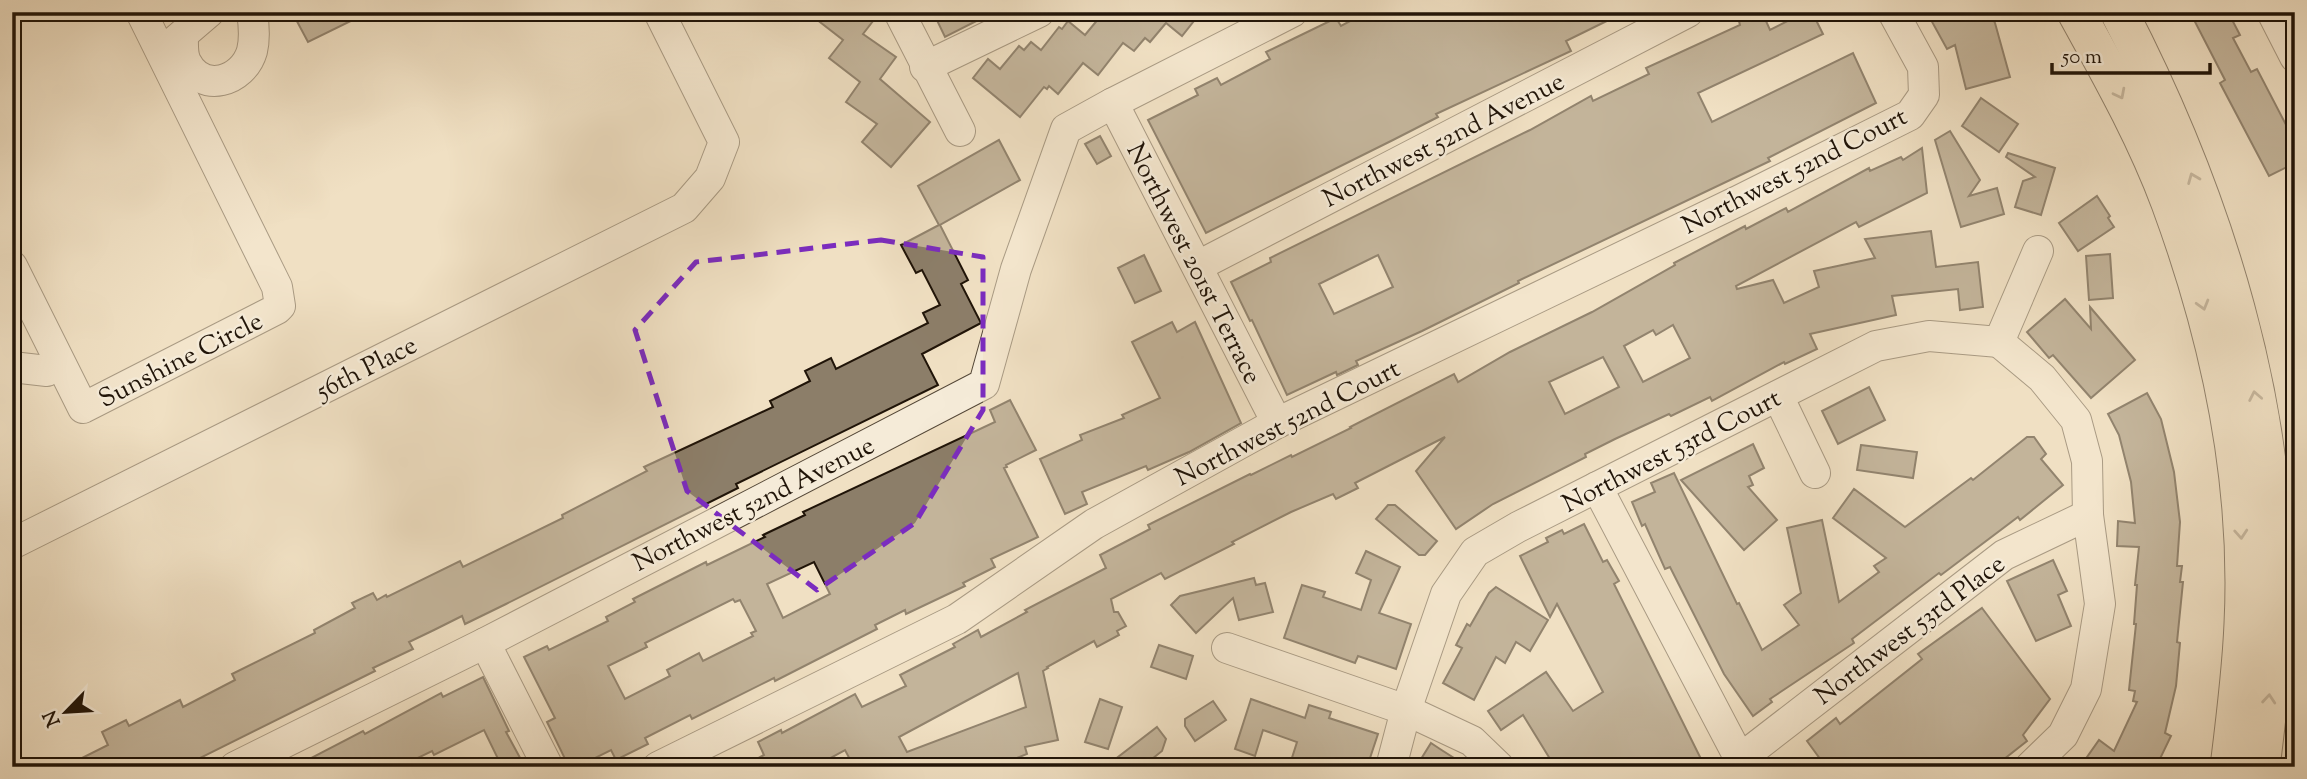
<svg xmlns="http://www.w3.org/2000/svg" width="2307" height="779" font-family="'Sorts Mill Goudy',serif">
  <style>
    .building { fill: #8c7e69; stroke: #201408; stroke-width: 2; fill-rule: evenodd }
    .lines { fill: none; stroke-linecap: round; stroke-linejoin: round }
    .minor-casing { stroke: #544737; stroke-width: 32 }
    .major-casing { stroke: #201408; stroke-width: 39 }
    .minor { stroke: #f5ebd8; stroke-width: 30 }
    .major { stroke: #f0e0c3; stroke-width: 37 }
    .oneway { stroke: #92846f }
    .marked { fill: none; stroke: #7b2cbf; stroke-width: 5; stroke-dasharray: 14 9; stroke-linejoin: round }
    .labels { text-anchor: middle; stroke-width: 5; stroke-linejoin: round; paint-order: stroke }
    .street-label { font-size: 26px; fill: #201408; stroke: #f5ebd8 }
  </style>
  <rect width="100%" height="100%" fill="#f0e0c3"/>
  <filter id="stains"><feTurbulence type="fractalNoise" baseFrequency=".00286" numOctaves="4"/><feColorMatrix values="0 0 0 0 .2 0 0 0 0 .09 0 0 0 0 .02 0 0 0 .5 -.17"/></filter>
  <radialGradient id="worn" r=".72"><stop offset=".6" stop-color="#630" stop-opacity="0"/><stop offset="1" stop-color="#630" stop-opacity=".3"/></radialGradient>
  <!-- building -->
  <g class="building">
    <polygon points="292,12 369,12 308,42"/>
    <polygon points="807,12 880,12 863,34 896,57 880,79 930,122 891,167 862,142 877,124 846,102 860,82 829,58 843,40"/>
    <polygon points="933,12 994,12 945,37"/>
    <polygon points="1104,12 1201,12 1182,36 1166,23 1150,42 1145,38 1134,51 1123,43 1098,75 1083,63 1058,94 1049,86 1047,89 1044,87 1020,117 973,78 988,59 1000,69 1019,46 1024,50 1031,42 1041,50 1059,27 1062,29 1068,21 1085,35"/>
    <polygon points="1367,12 1625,12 1566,41 1571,51 1436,114 1438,117 1393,140 1206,233 1148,120 1198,95 1195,89 1217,78 1221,85 1270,59 1266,52 1297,37 1336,18 1341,26"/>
    <path d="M1758 12H1762L1770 30 1805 12H1812L1823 34 1698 93 1712 122 1853 53 1876 103 1768 158 1770 161 1518 281 1519 283 1422 331 1356 361 1358 365 1337 375 1336 372 1287 395 1252 320 1250 321 1231 282 1271 262 1270 258 1530 130 1591 96 1593 101 1649 74 1646 68 1740 25 1739 21ZM1378 255 1393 287 1334 314 1319 284Z"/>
    <polygon points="1945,12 1990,12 1995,23 2010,77 1966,89 1955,45 1947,49 1931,20"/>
    <polygon points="2204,12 2228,12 2240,35 2233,38 2251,72 2257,69 2295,142 2295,163 2269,176 2220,83 2225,80 2193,18"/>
    <polygon points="1981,98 2018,124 1999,152 1962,126"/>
    <polygon points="1950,131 1980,180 1969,196 1997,188 2004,214 1961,227 1935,140"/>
    <polygon points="1100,136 1111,156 1097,164 1085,144"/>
    <polygon points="999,140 1020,180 940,225 968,280 961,284 981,323 922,354 938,385 736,484 738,488 506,604 465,624 462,616 434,630 409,642 413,649 373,668 375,671 182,767 64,767 108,745 102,732 126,720 129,726 180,700 183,707 235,680 232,674 315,633 314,630 355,608 352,603 373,593 377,600 386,595 387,597 460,561 463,567 563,518 562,515 647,471 644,467 773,407 770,401 810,381 805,371 831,358 836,369 928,323 923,313 940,305 922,270 916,273 901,245 939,225 918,186"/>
    <path d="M1922 148 1927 193 1859 227 1856 222 1736 286 1737 289 1773 280 1784 303 1819 287 1814 271 1875 258 1865 239 1931 231 1936 267 1978 262 1983 307 1960 310 1958 289 1892 296 1896 315 1810 334 1817 349 1785 364 1784 362 1712 401 1710 397 1671 416 1669 414 1615 439 1585 454 1586 457 1493 504 1456 529 1416 471 1445 437 1355 483 1358 488 1336 499 1333 494 1291 512 1232 542 1234 544 1165 579 1161 573 1111 599 1114 612H1118L1126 626 1117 631 1119 635 1097 647 1094 641 1047 667 1048 668 1043 671 1058 740 1025 747 1027 754 994 767H854L845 750 814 767H742L764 755 758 742 781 730 782 733 855 694 862 707 906 686 900 675 955 647 953 644 978 630 981 637 1027 612 1025 610 1106 568 1100 555 1150 529 1148 525 1250 474 1251 475 1291 455 1292 457 1351 428 1350 427 1454 374 1458 382 1510 352 1592 312 1675 265 1674 263 1745 226 1746 229 1786 208 1788 212 1869 168 1870 171 1901 157 1903 160ZM1673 325 1690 358 1643 382 1624 346 1653 330 1656 335ZM1603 357 1619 387 1565 414 1549 382ZM1018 673 1026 707 907 752 899 737Z"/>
    <polygon points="2008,153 2055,168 2041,215 2015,207 2023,181 2035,177 2006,157"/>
    <polygon points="2097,196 2110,216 2108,218 2114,227 2078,251 2059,223"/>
    <polygon points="2110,254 2113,298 2089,300 2086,256"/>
    <polygon points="1144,255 1161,291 1135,303 1118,268"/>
    <polygon points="2065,299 2091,329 2090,307 2135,360 2091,398 2053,355 2049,358 2027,332"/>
    <polygon points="1172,322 1177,332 1195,322 1241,423 1189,452 1148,470 1146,466 1082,492 1087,504 1065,514 1040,459 1082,440 1080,435 1124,418 1122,415 1160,398 1132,342"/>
    <polygon points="1869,387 1885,420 1838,444 1822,411"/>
    <polygon points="2147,393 2161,419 2174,472 2180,522 2177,566 2182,566 2180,582 2183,582 2177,642 2180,643 2176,686 2165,733 2171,736 2156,767 2080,767 2099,740 2114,751 2137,702 2133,701 2135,691 2129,690 2136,624 2134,624 2137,585 2135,585 2139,547 2117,546 2118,521 2135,523 2131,482 2119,435 2108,414"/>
    <path d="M1010 400 1036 450 1006 465 1007 467 1004 468 1038 537 991 559 995 567 963 583 965 586 906 614 905 610 875 625 877 629 775 681 774 678 692 719 690 715 645 738 648 744 616 760 611 750 577 767H569L547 722 555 718 524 657 547 646 549 650 608 621 606 617 635 602 633 599 706 562 707 565 765 537 763 535 805 515 803 512 995 422 990 410ZM814 562 830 594 783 618 767 584ZM733 599 735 602 740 600 756 631 751 633 753 636 703 661 699 653 667 670 670 676 625 699 608 666 647 647 645 643Z"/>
    <polygon points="2027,437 2034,437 2046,454 2041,459 2063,485 2020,520 2018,517 1941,575 1939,573 1852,639 1854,643 1770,699 1772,702 1753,716 1724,674 1670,567 1665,569 1645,524 1642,526 1632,502 1655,492 1651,483 1674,473 1737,604 1739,603 1762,650 1799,625 1784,605 1801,593 1787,528 1822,520 1839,602 1879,572 1874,566 1886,558 1833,518 1854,489 1905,527 1971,478 1973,480"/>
    <polygon points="1753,444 1764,468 1749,476 1753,485 1748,487 1777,520 1744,550 1681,480"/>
    <polygon points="1861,445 1917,452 1913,478 1857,470"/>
    <polygon points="1388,505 1395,505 1437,541 1425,555 1419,555 1376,519"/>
    <polygon points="1584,524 1603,562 1607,560 1619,581 1614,584 1705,767 1555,767 1523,715 1501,730 1488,711 1546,672 1573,711 1603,692 1557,604 1550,617 1520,556 1548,542 1546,538 1562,530 1564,534"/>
    <polygon points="1366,551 1400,567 1379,613 1411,624 1396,669 1358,656 1355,663 1284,638 1302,585 1325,592 1323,597 1361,610 1371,580 1356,573"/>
    <polygon points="2053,560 2067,591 2058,595 2071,626 2036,641 2007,581"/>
    <polygon points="1254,578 1256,585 1265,583 1273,612 1239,620 1233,598 1196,633 1171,605 1180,596"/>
    <polygon points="1496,587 1548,620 1530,651 1516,642 1505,663 1496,657 1474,700 1443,683 1462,648 1456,645 1467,624 1470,626 1489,593"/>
    <polygon points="1982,608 2050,699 2023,735 2027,741 1994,767 1826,767 1807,741 1836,718 1840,724 1922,659 1918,654"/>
    <polygon points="1159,645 1193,656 1186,679 1151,667"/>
    <polygon points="483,677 509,731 506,732 525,767 502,767 484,730 434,755 432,751 399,767 294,767 363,731 365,734 441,693 443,697"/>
    <polygon points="1100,699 1122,707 1108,749 1085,742"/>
    <polygon points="1251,699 1305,718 1309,705 1331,712 1329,718 1378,734 1367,767 1301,767 1290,764 1297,742 1263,730 1255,756 1235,749"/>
    <polygon points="1213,701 1226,720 1195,741 1185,726 1185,719"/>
    <polygon points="1157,727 1166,739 1162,751 1142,767 1105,767"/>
    <polygon points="1431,743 1440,749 1468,767 1416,767"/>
  </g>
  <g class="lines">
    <!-- minor casing -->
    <g class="minor-casing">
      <g id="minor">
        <polyline points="899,12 960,131"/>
        <polyline points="2272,12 2295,57"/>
        <path d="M183 35C183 44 182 54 186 62 202 94 243 82 252 51 255 39 254 25 252 12"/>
        <polyline points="167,48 209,12"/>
        <polyline points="925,67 1039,12"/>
        <polyline points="1113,103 1277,423"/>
        <polyline points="12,266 83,408 277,309 280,306 277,287 141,12"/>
        <polyline points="1198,266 1688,12"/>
        <polyline points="1999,342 2042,378 2076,420 2087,461 2088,515 2100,604 2086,689 2063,735 2030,767"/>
        <polyline points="1999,342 2038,251"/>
        <polyline points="12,367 47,371"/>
        <polyline points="1778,396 1815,473"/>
        <polyline points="1597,487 1744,767"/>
        <polyline points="12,544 684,208 710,178 724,142 659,12"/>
        <polyline points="485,643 548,767"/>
        <polyline points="1227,648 1406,710 1472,741 1499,767"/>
        <polyline points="1740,759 2004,555 2088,515"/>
        <polyline points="235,767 485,643 984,384 1016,269 1066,129 1113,103 1292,12"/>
        <polyline points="658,767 957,619 1094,524 1277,423 1740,200 1910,115 1924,95 1923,67 1893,12"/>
        <polyline points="1391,767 1406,710 1446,594 1475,552 1518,527 1876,346 1929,336 1999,342"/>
      </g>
    </g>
    <!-- major casing -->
    <g class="major-casing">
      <g id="major">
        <path d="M2076 12C2110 74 2145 136 2170 203 2219 336 2250 481 2243 624 2241 672 2235 719 2229 767"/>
        <path d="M2119 12C2215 198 2283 412 2275 624 2273 672 2267 719 2261 767"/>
      </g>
    </g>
    <!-- minor -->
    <use href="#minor" class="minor"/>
    <!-- major -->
    <use href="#major" class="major"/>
  </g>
  <!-- one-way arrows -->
  <defs><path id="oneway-chevron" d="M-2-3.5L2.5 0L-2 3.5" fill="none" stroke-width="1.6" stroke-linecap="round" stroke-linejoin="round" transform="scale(1.75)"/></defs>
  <g class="oneway">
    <use href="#oneway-chevron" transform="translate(2120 94) rotate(63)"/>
    <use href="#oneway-chevron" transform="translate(2193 178) rotate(-112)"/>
    <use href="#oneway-chevron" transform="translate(2203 305) rotate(74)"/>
    <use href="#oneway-chevron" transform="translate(2255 396) rotate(-101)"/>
    <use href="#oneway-chevron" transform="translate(2241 534) rotate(86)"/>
    <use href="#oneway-chevron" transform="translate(2269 699) rotate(-85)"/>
  </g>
  <!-- marked area -->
  <path d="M0 0H2307V779H0ZM881 240 983 257V410L915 523 817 590 687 491 635 330 696 262Z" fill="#f0e0c3" fill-opacity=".55" fill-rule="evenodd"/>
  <path class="marked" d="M881 240 983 257V410L915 523 817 590 687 491 635 330 696 262Z"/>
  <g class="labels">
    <!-- street labels -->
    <g class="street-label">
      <text transform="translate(1443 139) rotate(-27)" y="9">Northwest 52nd Avenue</text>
      <text transform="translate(1794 170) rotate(-27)" y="9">Northwest 52nd Court</text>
      <text transform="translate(1195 263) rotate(63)" y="9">Northwest 201st Terrace</text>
      <text transform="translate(180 359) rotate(-27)" y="9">Sunshine Circle</text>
      <text transform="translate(366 367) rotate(-27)" y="9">56th Place</text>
      <text transform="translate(1287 422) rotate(-27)" y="9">Northwest 52nd Court</text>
      <text transform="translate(1671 450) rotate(-27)" y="9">Northwest 53rd Court</text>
      <text transform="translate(753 503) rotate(-27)" y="9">Northwest 52nd Avenue</text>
      <text transform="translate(1909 629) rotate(-37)" y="9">Northwest 53rd Place</text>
    </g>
  </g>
  <!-- margin -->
  <rect width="2307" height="779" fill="none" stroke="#f0e0c3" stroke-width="42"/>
  <rect x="14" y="14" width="2279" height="751" fill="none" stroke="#201408" stroke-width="3.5"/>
  <rect x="21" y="21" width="2265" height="737" fill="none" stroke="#201408" stroke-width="2"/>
  <!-- north arrow -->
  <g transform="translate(66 712) rotate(245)" stroke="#f5ebd8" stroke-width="5" paint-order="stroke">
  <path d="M0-5L12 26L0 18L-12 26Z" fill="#201408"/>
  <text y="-10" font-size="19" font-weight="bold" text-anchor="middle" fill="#201408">N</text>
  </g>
  <!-- scale -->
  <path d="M2052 63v10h158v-10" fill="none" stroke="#201408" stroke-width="3.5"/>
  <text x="2062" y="63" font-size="21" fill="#201408" stroke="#f5ebd8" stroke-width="5" paint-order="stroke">50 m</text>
  <rect width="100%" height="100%" filter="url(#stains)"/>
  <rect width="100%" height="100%" fill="url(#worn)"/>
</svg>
